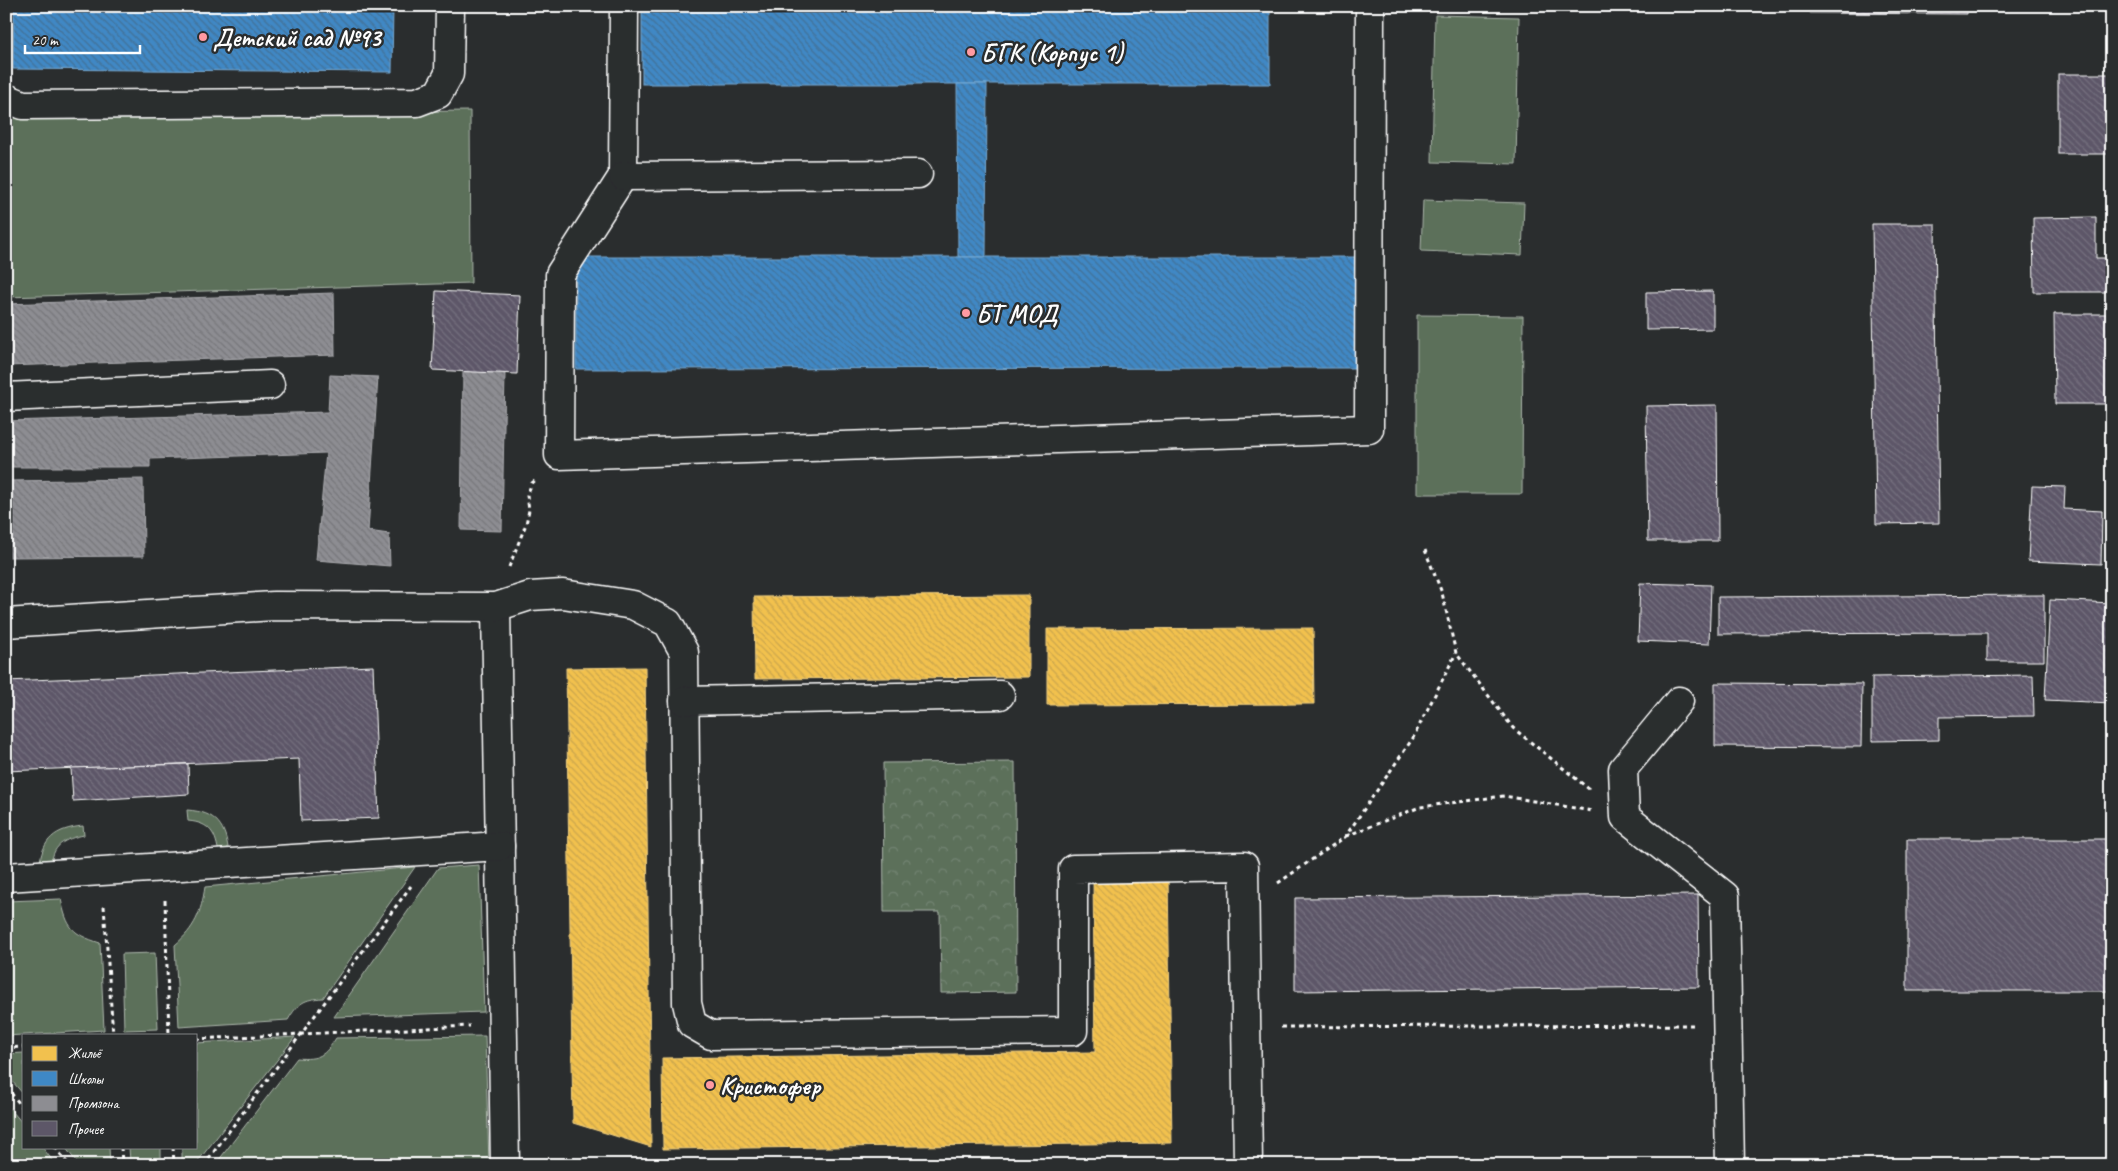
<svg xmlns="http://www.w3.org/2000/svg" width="2118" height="1171" font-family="Caveat,sans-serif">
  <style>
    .grass { fill: #5b6f5a; stroke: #adb7ac }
    .park { fill: url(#park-crowns); stroke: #adb7ac }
    .homes { fill: url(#homes-back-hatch); stroke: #f6d483 }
    .schools { fill: url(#schools-back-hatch); stroke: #79acd6 }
    .industry { fill: url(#industry-back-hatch); stroke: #afafb3 }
    .building { fill: url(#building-back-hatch); stroke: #fff }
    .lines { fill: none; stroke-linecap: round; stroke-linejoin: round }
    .minor-casing { stroke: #fff; stroke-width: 31 }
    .path { stroke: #fff; stroke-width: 3; stroke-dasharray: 4 4; stroke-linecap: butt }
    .minor { stroke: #2a2d2e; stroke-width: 28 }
    .poi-dot { fill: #ff9aa2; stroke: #2a2d2e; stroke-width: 2 }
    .labels { text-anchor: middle; stroke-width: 5; stroke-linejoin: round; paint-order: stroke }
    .poi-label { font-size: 25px; font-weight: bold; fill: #fff; stroke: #2a2d2e; text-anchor: start }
  </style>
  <defs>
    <pattern id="park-crowns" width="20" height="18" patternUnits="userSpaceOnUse" patternTransform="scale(1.25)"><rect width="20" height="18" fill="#5b6f5a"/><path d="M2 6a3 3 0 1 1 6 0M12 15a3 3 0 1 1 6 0" fill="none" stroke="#748573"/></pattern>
    <pattern id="homes-back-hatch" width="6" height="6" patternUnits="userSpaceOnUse" patternTransform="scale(1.25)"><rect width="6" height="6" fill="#f2c14e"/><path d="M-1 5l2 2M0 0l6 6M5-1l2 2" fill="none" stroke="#c8a44e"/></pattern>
    <pattern id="schools-back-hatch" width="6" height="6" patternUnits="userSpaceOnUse" patternTransform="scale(1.25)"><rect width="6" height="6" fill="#3f88c5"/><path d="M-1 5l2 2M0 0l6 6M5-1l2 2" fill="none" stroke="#447095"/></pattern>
    <pattern id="industry-back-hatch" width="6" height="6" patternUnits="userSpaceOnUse" patternTransform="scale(1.25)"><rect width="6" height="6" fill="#8d8d92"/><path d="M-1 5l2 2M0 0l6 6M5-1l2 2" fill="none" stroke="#76767a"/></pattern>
    <pattern id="building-back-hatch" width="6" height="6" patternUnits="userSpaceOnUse" patternTransform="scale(1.25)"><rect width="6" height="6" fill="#5d5768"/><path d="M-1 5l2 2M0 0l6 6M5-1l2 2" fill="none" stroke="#75707f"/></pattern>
  </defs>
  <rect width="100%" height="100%" fill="#2a2d2e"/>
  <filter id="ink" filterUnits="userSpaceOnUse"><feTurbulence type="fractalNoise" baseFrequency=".02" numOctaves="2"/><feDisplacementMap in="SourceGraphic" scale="10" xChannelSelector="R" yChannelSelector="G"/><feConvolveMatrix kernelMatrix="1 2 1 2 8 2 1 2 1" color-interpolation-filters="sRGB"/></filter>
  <g filter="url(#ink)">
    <!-- grass -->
    <g class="grass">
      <polygon points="1435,15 1519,17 1516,164 1432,162"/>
      <polygon points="470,111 471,283 6,297 6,116"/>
      <polygon points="1423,200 1524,203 1522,255 1421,251"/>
      <polygon points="1417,315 1523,316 1522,494 1417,494"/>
      <path d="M187 810C217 812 226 826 229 855H219C216 834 211 823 188 821Z"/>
      <path d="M83 826 84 835C64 839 52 845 51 867L39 868C42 839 55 829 83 826Z"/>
      <polygon points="479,865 484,1012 334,1017 438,868"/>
      <path d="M415 867 323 998C304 999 298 1003 288 1020L179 1027 175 945C195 928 201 913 205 887Z"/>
      <path d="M61 899C67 928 72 934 100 943L104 1030 6 1036V901Z"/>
      <polygon points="155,953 158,1029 124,1030 122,954"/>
      <path d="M485 1036 489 1165H215L297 1058C318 1060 325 1056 336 1038Z"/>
      <polygon points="295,1037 195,1165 182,1165 182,1147 196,1147 196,1043"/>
      <polygon points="24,1053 24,1095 6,1074 6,1054"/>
      <polygon points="6,1104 24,1125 24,1147 42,1147 56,1165 6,1165"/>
      <polygon points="65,1147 109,1147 110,1165 79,1165"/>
      <polygon points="129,1147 161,1147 161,1161 130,1162"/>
    </g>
    <!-- park -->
    <polygon class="park" points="1015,762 1016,992 941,993 940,912 884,912 883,763"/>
    <!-- homes -->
    <g class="homes">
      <polygon points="1029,595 1029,677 755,679 754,597"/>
      <polygon points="1313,628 1314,704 1047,705 1047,629"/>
      <polygon points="645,667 651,1147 573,1123 566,668"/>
      <polygon points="1168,877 1172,1143 663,1149 662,1058 1095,1052 1093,878"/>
    </g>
    <!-- schools -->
    <g class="schools">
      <polygon points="14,6 393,6 392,72 13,69"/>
      <rect x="642" y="6" width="628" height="78"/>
      <polygon points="957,84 987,84 986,257 958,257"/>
      <polygon points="576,257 1356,257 1356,368 576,369"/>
    </g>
    <!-- industry -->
    <g class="industry">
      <polygon points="334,293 335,355 6,366 6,304"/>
      <polygon points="463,371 505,372 502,531 461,530"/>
      <polygon points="330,375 378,377 368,531 389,534 390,566 316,560 326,453 150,459 150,467 6,467 6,421 328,412"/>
      <polygon points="143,479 144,556 8,557 7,481"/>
    </g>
    <!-- building -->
    <g class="building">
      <polygon points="1809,6 1967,6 1967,14 1809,13"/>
      <rect x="2058" y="74" width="54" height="80"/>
      <polygon points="2096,217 2096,258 2112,258 2112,292 2034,292 2033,218"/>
      <polygon points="1872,224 1935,224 1939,523 1876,524"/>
      <polygon points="436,291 520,295 517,374 432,370"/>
      <polygon points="1713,291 1713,329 1646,330 1646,292"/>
      <polygon points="2054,314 2112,314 2112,404 2055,404"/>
      <polygon points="1717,405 1718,541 1648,541 1646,406"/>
      <polygon points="2032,486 2065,487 2064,509 2102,511 2101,564 2028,561"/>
      <polygon points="1640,583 1711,585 1709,644 1638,641"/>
      <polygon points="2044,595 2044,661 1987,661 1987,633 1718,634 1718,597"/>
      <polygon points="2050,600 2112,603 2112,703 2045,700"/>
      <polygon points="373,666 379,818 301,821 299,759 6,771 6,681"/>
      <polygon points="2033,675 2034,716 1939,717 1939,740 1872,741 1872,677"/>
      <polygon points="1715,683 1862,684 1861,747 1715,746"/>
      <polygon points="188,764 189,794 73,801 71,768"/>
      <rect x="1907" y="839" width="205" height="152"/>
      <polygon points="1698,895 1699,987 1295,991 1295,898"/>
    </g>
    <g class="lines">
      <!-- minor casing -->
      <g class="minor-casing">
        <g id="minor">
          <polyline points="624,6 623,176 560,274 559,455 1369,429 1370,6"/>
          <polyline points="6,98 23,105 417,102 438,94 449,74 450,6"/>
          <polyline points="623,176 918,174"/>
          <polyline points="6,397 270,385"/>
          <polyline points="496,607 505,1165"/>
          <polyline points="6,623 274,606 496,607 530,596 563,594 633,605 668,623 684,652 687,1003 692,1024 711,1035 1073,1031 1073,869 1244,866 1248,1165"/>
          <polyline points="684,701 1000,695"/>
          <polyline points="1679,701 1623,769 1625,817 1725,896 1730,1165"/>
          <polyline points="6,877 500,846"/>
        </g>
      </g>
      <!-- path -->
      <g class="path">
        <polyline points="1425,550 1442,593 1456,653 1513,728 1589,789"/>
        <polyline points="509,567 526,524 529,510 527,495 532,483 536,480"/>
        <polyline points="1346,836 1420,807 1504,796 1592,811"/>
        <polyline points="1278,883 1345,837 1413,738 1456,653"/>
        <polyline points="165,900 169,1035"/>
        <polyline points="104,906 113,1035"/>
        <polyline points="1281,1027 1695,1025"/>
        <polyline points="196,1039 470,1026"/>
        <polyline points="6,1048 24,1047"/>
        <polyline points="6,1087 24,1109"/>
        <polyline points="55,1147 69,1165"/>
        <polyline points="121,1147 122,1165"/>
        <polyline points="173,1147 174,1165"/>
        <polyline points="204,1165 411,886"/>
      </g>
      <!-- minor -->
      <use href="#minor" class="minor"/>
    </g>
  </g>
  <!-- markers -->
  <g class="poi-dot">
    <circle cx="203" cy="37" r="5"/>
    <circle cx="971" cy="52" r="5"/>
    <circle cx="966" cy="313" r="5"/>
    <circle cx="710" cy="1085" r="5"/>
  </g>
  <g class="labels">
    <!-- poi labels -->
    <g class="poi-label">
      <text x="213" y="46">Детский сад №93</text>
      <text x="981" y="61">БГК (Корпус 1)</text>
      <text x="976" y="322">БТ МОД</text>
      <text x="720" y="1094">Кристофер</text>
    </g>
  </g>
  <!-- margin -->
  <rect width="2118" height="1171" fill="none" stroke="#2a2d2e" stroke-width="25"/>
  <rect x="12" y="12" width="2093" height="1146" fill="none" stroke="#fff" stroke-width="2" filter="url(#ink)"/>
  <!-- legend -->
  <rect x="22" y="1034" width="175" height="115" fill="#2a2d2e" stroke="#7f8182"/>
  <rect x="32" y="1046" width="25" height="15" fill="#f2c14e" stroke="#7f8182"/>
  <text x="68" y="1058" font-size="15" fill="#ffffff">Жильё</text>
  <rect x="32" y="1071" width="25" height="15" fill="#3f88c5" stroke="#7f8182"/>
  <text x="68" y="1084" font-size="15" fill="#ffffff">Школы</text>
  <rect x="32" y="1096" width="25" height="15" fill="#8d8d92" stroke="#7f8182"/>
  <text x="68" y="1108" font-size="15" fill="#ffffff">Промзона</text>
  <rect x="32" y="1121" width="25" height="15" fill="#5d5768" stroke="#7f8182"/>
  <text x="68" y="1134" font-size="15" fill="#ffffff">Прочее</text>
  <!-- scale -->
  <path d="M25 45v8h115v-8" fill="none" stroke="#ffffff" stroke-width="2.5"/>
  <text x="32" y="45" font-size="15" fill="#ffffff" stroke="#2a2d2e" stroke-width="4" paint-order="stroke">20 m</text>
</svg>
